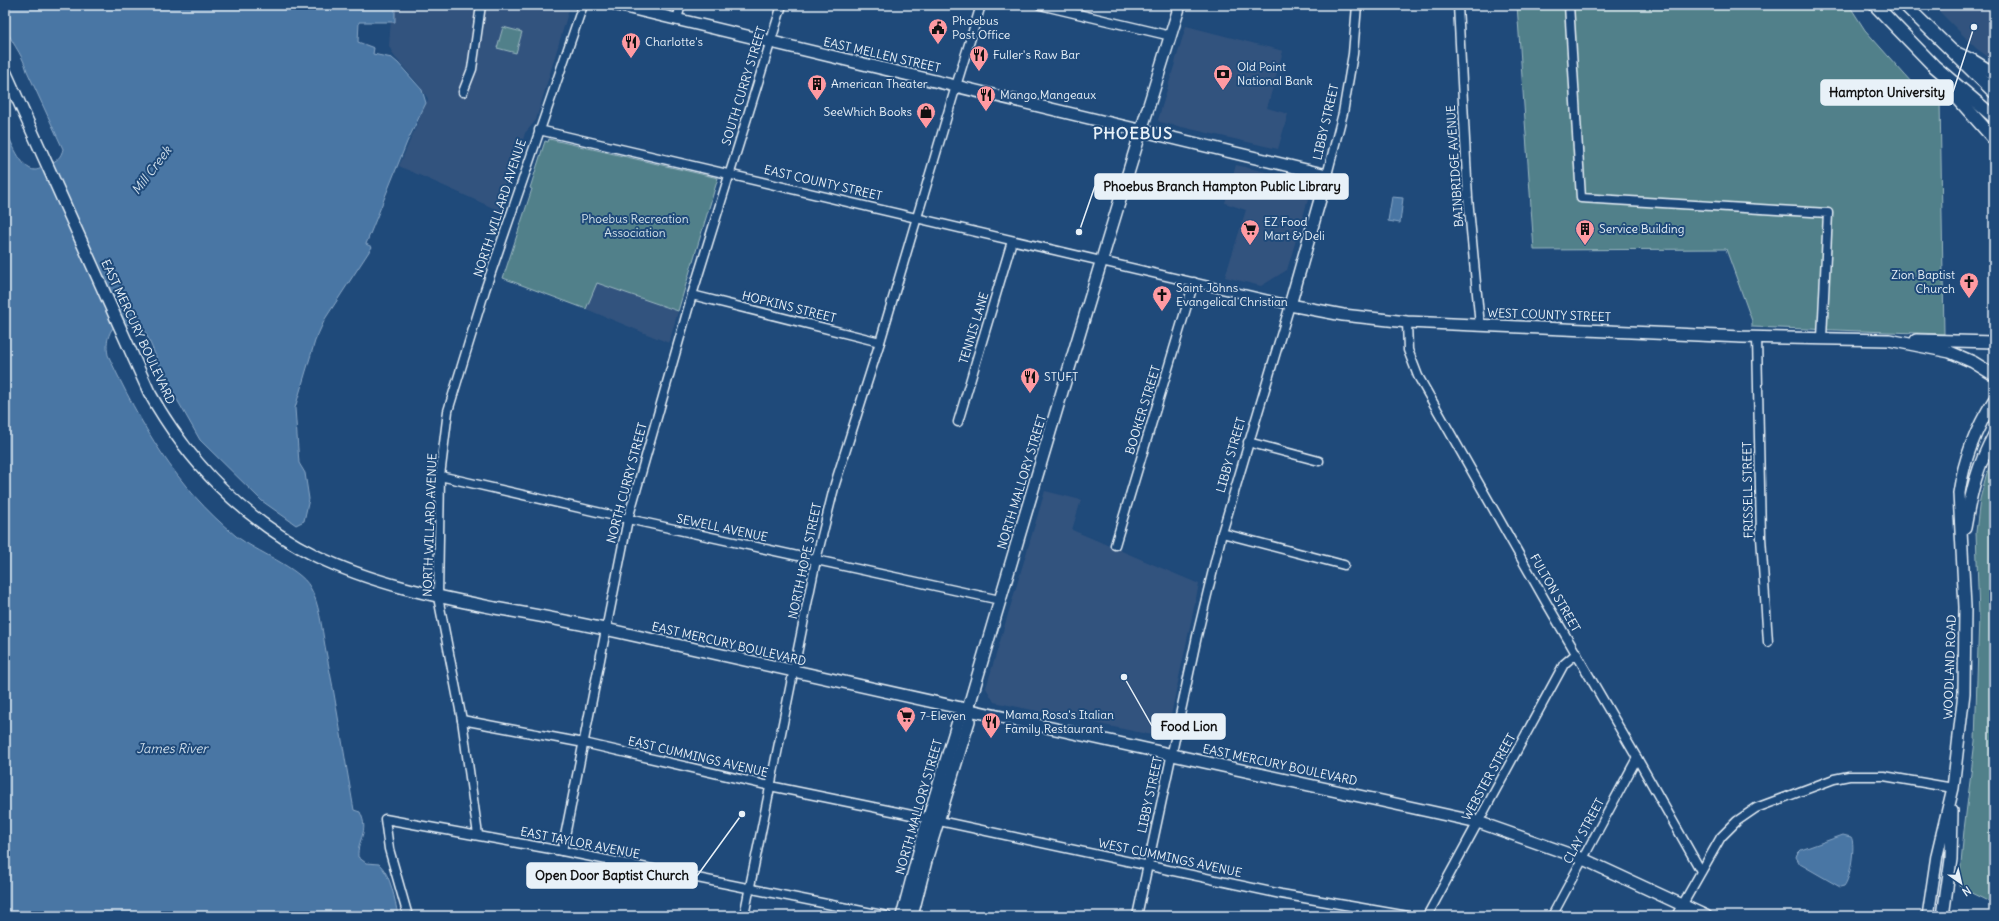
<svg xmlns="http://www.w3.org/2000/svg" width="1999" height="921" font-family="Delius,sans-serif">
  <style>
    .built { fill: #33537e }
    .green { fill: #51808a; stroke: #9cb8c1 }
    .water { fill: #4976a4; stroke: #89a7c6 }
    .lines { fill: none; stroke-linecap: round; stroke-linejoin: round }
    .minor-casing { stroke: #e8f1f8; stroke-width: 11 }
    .major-casing { stroke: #e8f1f8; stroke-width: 14 }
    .highway-casing { stroke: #e8f1f8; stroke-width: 15 }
    .minor { stroke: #1f4a7a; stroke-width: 8 }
    .major { stroke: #1f4a7a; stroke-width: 11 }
    .highway { stroke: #1f4a7a; stroke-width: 12 }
    .labels { text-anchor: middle; stroke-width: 4; stroke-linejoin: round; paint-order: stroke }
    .poi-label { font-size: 12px; fill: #e8f1f8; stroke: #1f4a7a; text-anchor: start }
    .street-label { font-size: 12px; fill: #e8f1f8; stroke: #1f4a7a }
    .park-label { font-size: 12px; fill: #d1e0e8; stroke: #1f4a7a }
    .water-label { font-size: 13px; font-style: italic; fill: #d0dfeb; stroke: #1f4a7a }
    .district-label { font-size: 16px; font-weight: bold; letter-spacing: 1px; fill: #e8f1f8; stroke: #1f4a7a }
    .leader { fill: none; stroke: #e8f1f8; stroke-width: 1.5 }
    .callout-dot { fill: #e8f1f8; stroke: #1f4a7a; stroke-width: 1.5 }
    .callout { fill: #e8f1f8; stroke: #e8f1f8; stroke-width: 1.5 }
    .callout-label { font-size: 13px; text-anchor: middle; font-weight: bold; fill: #111 }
  </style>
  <rect width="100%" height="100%" fill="#1f4a7a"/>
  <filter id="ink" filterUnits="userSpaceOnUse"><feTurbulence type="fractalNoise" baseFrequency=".025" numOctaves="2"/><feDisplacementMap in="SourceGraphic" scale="8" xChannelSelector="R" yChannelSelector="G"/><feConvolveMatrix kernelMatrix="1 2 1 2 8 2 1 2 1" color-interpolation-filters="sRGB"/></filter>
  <g filter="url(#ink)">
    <!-- built -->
    <g class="built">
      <polygon points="392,5 570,6 536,120 525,133 500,211 399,166 428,99 420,86 394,56 389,46"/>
      <polygon points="1933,5 1994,5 1994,61 1977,49"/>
      <polygon points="1186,26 1283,51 1267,108 1288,114 1278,149 1160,122 1158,120"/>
      <polygon points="1236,165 1278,175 1312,186 1287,270 1261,286 1225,277 1246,210 1225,203"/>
      <polygon points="596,282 678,311 669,343 586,309"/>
      <polygon points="1045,491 1081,500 1072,530 1199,584 1166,738 994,702 986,688"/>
    </g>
    <!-- green -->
    <g class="green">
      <polygon points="1517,5 1849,5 1865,30 1912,83 1918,91 1919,99 1940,100 1944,334 1752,327 1752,321 1726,249 1534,250"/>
      <polygon points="503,27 522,32 516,53 497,48"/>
      <polygon points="549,139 718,178 678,311 597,283 586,309 503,278 532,189 530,188 545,141 548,142"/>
      <polygon points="1994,454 1994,904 1959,887 1964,830 1975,741 1979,616 1976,532 1980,499 1986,476"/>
    </g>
    <!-- water -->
    <g class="water">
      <path d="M5 5H395V22H359L358 42 374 48 373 54 392 58 398 63 422 90 426 103 407 142 366 244 372 247 325 319 315 341 295 408 299 463 305 473 309 499 304 521 296 525 262 501 200 440 167 382 145 331C134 320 125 324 112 329 107 338 106 344 108 355 141 425 175 486 236 536 255 551 300 568 310 587 319 602 322 629 325 646 336 700 344 755 354 810L360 812C370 833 357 838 358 857L366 863 379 864C391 875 395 900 398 916H5V128C10 139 21 170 35 170 39 170 46 166 49 164 57 161 61 157 63 149L27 71C22 52 9 41 5 24 4 18 5 11 5 5Z"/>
      <polygon points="1392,197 1403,198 1400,223 1388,221"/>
      <path d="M1843 835 1851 837C1856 844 1850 880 1844 886L1840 887 1800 864 1796 857 1797 854 1801 850Z"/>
    </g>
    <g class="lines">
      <!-- minor casing -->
      <g class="minor-casing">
        <g id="minor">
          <polyline points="1040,5 1171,36"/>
          <polyline points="1458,5 1468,198 1480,326"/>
          <polyline points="1569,5 1581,198 1828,213 1822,338"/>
          <polyline points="677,19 681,5"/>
          <polyline points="463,92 472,69 481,5"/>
          <polyline points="539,130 1290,305 1222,533 1197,636 1137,916"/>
          <polyline points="1327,175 1343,113 1353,54 1357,5"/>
          <polyline points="692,295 880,342"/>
          <polyline points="1407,322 1408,350 1418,376 1546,602 1637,758 1701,871"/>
          <polyline points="1757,337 1761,537 1768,642"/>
          <polyline points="958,422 1012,241"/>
          <polyline points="1248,442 1319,461"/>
          <polyline points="440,476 628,519 1000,600"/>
          <polyline points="1222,533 1344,565"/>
          <polyline points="1115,545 1194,282"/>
          <polyline points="462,720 584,743 770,786 902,813 1281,894 1408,916"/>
          <polyline points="478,835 462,720 438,597 440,476 448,411 485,290 583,5"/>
          <polyline points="562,851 628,519 692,295 782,5"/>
          <polyline points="408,916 389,849 385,819 562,851 887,916"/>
          <polyline points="744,916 816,560 835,484 880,342 956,86 981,5"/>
          <polyline points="1427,916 1564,664 1577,653"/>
          <polyline points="1552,916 1637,758"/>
          <polyline points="1676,916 1721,837 1737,821 1756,808 1834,779 1849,776 1884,776 1953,788"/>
        </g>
      </g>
      <!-- major casing -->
      <g class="major-casing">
        <g id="major">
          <polyline points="617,5 1327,175 1290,305 1343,315 1407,322 1742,337 1889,340 1950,352 1973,362 1994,375"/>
          <path d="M5 71 149 392C188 462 244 520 316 556 371 583 434 596 495 608 547 617 598 627 650 639 925 702 1202 761 1478 822L1583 859 1706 916"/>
          <polyline points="1916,340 1994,342"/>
          <path d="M1965 528C1971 493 1977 466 1994 435"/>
          <polyline points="902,916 924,833 959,718 968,709"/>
          <path d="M912 916 927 857 969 721 968 709C1037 474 1107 239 1180 5"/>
          <path d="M1928 916 1937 855 1953 788 1964 693 1965 607 1959 493C1964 459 1976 428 1994 400"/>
          <polyline points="1943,916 1951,859 1952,811"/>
        </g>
      </g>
      <!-- highway casing -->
      <g class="highway-casing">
        <g id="highway">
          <polyline points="1875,5 1934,66 1994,117"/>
          <polyline points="1905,5 1994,92"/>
          <polyline points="1956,53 1973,61 1994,74"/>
          <polyline points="1947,86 1994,139"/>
        </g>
      </g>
      <!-- minor -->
      <use href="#minor" class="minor"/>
      <!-- major -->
      <use href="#major" class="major"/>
      <!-- highway -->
      <use href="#highway" class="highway"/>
    </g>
  </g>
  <!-- icons -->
  <defs>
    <g id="civic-pin" transform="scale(1)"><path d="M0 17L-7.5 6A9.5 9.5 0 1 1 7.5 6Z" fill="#ff9aa2" stroke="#1f4a7a"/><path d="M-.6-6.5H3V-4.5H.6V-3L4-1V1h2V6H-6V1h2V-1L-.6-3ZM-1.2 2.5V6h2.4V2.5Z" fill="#111"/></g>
    <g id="restaurant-pin" transform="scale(1)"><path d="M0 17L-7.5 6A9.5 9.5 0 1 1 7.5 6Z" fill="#ff9aa2" stroke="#1f4a7a"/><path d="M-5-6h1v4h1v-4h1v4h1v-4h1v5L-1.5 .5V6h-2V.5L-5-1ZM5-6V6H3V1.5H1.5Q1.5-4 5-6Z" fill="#111"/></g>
    <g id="bank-pin" transform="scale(1)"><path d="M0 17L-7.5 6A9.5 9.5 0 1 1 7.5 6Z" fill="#ff9aa2" stroke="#1f4a7a"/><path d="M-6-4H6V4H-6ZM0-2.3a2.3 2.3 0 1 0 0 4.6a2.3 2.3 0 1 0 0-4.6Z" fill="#111"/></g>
    <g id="building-pin" transform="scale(1)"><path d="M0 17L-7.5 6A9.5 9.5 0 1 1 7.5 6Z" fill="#ff9aa2" stroke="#1f4a7a"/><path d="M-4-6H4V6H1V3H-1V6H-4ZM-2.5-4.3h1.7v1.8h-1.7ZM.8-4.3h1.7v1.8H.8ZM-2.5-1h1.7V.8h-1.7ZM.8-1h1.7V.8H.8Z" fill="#111"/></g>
    <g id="shop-pin" transform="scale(1)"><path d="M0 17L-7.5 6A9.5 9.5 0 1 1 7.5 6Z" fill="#ff9aa2" stroke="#1f4a7a"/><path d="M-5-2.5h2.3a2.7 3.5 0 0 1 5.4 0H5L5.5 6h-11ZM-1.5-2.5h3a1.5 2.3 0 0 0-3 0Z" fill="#111"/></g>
    <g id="supermarket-pin" transform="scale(1)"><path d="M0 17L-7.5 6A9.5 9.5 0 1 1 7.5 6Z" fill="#ff9aa2" stroke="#1f4a7a"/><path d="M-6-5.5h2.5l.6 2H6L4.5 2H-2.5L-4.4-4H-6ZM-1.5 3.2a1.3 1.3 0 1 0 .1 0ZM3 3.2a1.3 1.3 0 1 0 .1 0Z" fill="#111"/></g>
    <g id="church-pin" transform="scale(1)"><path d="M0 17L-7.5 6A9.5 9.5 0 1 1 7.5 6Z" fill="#ff9aa2" stroke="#1f4a7a"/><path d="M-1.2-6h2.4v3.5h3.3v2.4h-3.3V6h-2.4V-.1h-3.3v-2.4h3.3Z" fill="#111"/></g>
  </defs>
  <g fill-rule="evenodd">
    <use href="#civic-pin" x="938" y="28"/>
    <use href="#restaurant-pin" x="631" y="42"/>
    <use href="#restaurant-pin" x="979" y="55"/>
    <use href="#bank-pin" x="1223" y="74"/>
    <use href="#building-pin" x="817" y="84"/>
    <use href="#restaurant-pin" x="986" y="95"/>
    <use href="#shop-pin" x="926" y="112"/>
    <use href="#supermarket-pin" x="1250" y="229"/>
    <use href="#building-pin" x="1585" y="229"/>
    <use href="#church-pin" x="1969" y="282"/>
    <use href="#church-pin" x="1162" y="295"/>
    <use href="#restaurant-pin" x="1030" y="377"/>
    <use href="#supermarket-pin" x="906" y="716"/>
    <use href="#restaurant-pin" x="991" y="722"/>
  </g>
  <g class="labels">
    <!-- poi labels -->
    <g class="poi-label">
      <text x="952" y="25">Phoebus<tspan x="952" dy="14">Post Office</tspan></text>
      <text x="645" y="46">Charlotte's</text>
      <text x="993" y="59">Fuller's Raw Bar</text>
      <text x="1237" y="71">Old Point<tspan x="1237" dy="14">National Bank</tspan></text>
      <text x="831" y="88">American Theater</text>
      <text x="1000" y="99">Mango Mangeaux</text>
      <text x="912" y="116" text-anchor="end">SeeWhich Books</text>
      <text x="1264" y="226">EZ Food<tspan x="1264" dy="14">Mart &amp; Deli</tspan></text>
      <text x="1599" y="233">Service Building</text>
      <text x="1955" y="279" text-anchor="end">Zion Baptist<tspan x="1955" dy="14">Church</tspan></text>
      <text x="1176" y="292">Saint Johns<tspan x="1176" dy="14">Evangelical Christian</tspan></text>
      <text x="1044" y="381">STUFT</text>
      <text x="1005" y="719">Mama Rosa's Italian<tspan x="1005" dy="14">Family Restaurant</tspan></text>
      <text x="920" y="720">7-Eleven</text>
    </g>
    <!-- street labels -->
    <g class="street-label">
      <text transform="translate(882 55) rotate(13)" y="4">EAST MELLEN STREET</text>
      <text transform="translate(744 86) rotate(-73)" y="4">SOUTH CURRY STREET</text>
      <text transform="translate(1326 122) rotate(-77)" y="4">LIBBY STREET</text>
      <text transform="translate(1455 166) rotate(-94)" y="4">BAINBRIDGE AVENUE</text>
      <text transform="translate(823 183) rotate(13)" y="4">EAST COUNTY STREET</text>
      <text transform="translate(500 208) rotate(-72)" y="4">NORTH WILLARD AVENUE</text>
      <text transform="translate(789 307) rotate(14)" y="4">HOPKINS STREET</text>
      <text transform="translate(1549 315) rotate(2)" y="4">WEST COUNTY STREET</text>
      <text transform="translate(974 328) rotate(-73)" y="4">TENNIS LANE</text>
      <text transform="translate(138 332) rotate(65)" y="4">EAST MERCURY BOULEVARD</text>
      <text transform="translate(1143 410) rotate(-73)" y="4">BOOKER STREET</text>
      <text transform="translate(1231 455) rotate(-74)" y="4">LIBBY STREET</text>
      <text transform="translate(1022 482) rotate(-73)" y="4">NORTH MALLORY STREET</text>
      <text transform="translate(627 483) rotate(-75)" y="4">NORTH CURRY STREET</text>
      <text transform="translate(1748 490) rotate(-91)" y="4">FRISSELL STREET</text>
      <text transform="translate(430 525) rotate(-88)" y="4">NORTH WILLARD AVENUE</text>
      <text transform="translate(722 528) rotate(12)" y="4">SEWELL AVENUE</text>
      <text transform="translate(805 561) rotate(-78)" y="4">NORTH HOPE STREET</text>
      <text transform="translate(1555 593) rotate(60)" y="4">FULTON STREET</text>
      <text transform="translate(729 644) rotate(13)" y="4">EAST MERCURY BOULEVARD</text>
      <text transform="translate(1950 667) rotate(-88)" y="4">WOODLAND ROAD</text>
      <text transform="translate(698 757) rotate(13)" y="4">EAST CUMMINGS AVENUE</text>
      <text transform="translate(1280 765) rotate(12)" y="4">EAST MERCURY BOULEVARD</text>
      <text transform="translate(1489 777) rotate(-61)" y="4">WEBSTER STREET</text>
      <text transform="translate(1150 795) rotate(-78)" y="4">LIBBY STREET</text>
      <text transform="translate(919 807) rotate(-74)" y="4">NORTH MALLORY STREET</text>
      <text transform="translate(1584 831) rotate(-62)" y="4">CLAY STREET</text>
      <text transform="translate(580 843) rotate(11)" y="4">EAST TAYLOR AVENUE</text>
      <text transform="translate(1170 858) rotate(12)" y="4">WEST CUMMINGS AVENUE</text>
    </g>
    <!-- park labels -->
    <g class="park-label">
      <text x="635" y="223">Phoebus Recreation<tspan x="635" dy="14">Association</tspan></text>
    </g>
    <!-- water labels -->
    <g class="water-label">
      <text transform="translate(151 170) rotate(-53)" y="5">Mill Creek</text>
      <text x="172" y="753">James River</text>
    </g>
    <!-- district labels -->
    <g class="district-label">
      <text x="1133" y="139">PHOEBUS</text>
    </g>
  </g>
  <!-- callouts -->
  <path class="leader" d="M1974 27L1953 92M1079 232L1095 186M1124 677L1152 726M742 814L697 876"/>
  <g class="callout-dot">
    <circle cx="1974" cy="27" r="4"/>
    <circle cx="1079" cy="232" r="4"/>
    <circle cx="1124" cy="677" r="4"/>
    <circle cx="742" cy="814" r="4"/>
  </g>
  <g class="callout">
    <rect x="1821" y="80" width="132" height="25" rx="4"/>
    <rect x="1095" y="174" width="253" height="25" rx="4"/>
    <rect x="1152" y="714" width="73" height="25" rx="4"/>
    <rect x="527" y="863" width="170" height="25" rx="4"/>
  </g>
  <g class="callout-label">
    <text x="1887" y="97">Hampton University</text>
    <text x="1222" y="191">Phoebus Branch Hampton Public Library</text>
    <text x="1189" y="731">Food Lion</text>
    <text x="612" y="880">Open Door Baptist Church</text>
  </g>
  <!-- margin -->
  <rect width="1999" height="921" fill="none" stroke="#1f4a7a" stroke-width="20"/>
  <rect x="10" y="10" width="1979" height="901" fill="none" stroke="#e8f1f8" stroke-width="1.5" filter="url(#ink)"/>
  <!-- north arrow -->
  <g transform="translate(1961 883) rotate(146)" stroke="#1f4a7a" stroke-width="3" paint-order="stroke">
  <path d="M0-3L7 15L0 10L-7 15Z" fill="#e8f1f8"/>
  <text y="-6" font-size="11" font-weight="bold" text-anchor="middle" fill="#e8f1f8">N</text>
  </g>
</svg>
